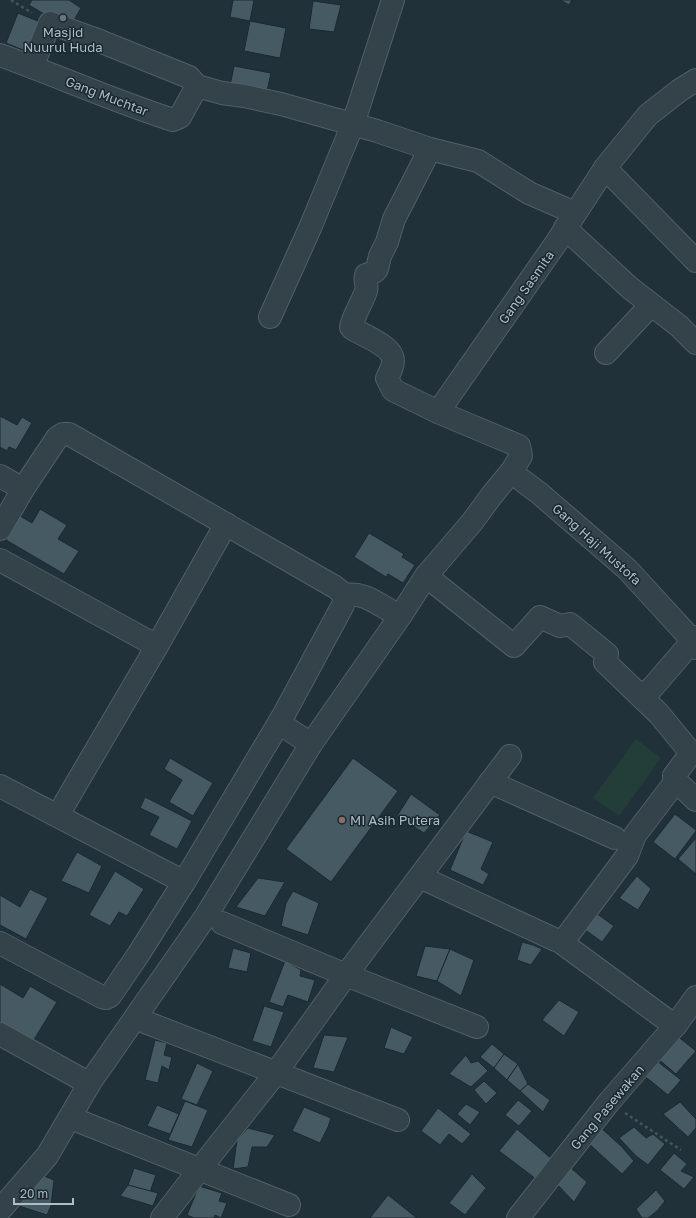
<svg xmlns="http://www.w3.org/2000/svg" width="696" height="1218" font-family="'Golos Text',sans-serif">
  <style>
    .green { fill: #233d39 }
    .building { fill: #465a63; stroke: #1b2931 }
    .lines { fill: none; stroke-linecap: round; stroke-linejoin: round }
    .street-casing { stroke: #516068; stroke-width: 24 }
    .path { stroke: #415956; stroke-width: 2.5; stroke-dasharray: 3 3; stroke-linecap: butt }
    .street { stroke: #34424a; stroke-width: 22 }
    .worship-dot { fill: #6b7280; stroke: #19272f; stroke-width: 1.5 }
    .education-dot { fill: #8d6e63; stroke: #19272f; stroke-width: 1.5 }
    .labels { text-anchor: middle; stroke-width: 3; stroke-linejoin: round; paint-order: stroke }
    .poi-label { font-size: 13px; fill: #aebdc6; stroke: #19272f }
    .street-label { font-size: 13px; fill: #aebdc6; stroke: #19272f }
  </style>
  <rect width="100%" height="100%" fill="#20313a"/>
  <!-- green -->
  <polygon class="green" points="636,739 661,758 619,816 593,798"/>
  <!-- building -->
  <g class="building">
    <polygon points="32,0 69,0 81,8 69,29 29,5"/>
    <polygon points="233,0 254,0 250,21 230,17"/>
    <polygon points="560,0 572,0 569,5"/>
    <polygon points="313,1 341,5 334,32 309,29"/>
    <polygon points="18,13 45,24 33,54 6,43"/>
    <polygon points="250,21 286,28 280,58 244,51"/>
    <polygon points="234,66 271,73 266,96 229,91"/>
    <polygon points="0,416 17,425 22,417 32,423 16,450 9,447 7,451 0,447"/>
    <polygon points="40,509 67,525 58,539 79,551 64,574 6,540 20,516 32,523"/>
    <polygon points="369,533 404,554 402,557 415,565 403,583 388,574 386,577 354,557"/>
    <polygon points="170,758 213,783 193,816 169,802 182,780 164,769"/>
    <polygon points="353,758 398,791 331,882 286,849"/>
    <polygon points="411,794 440,815 424,833 397,816"/>
    <polygon points="145,797 192,821 177,849 149,835 159,817 140,808"/>
    <polygon points="675,814 696,830 696,831 675,859 653,842"/>
    <polygon points="466,831 493,842 481,869 489,874 483,885 450,870"/>
    <polygon points="696,838 696,874 678,859"/>
    <polygon points="77,852 102,866 89,893 61,881"/>
    <polygon points="115,871 144,889 127,916 119,912 110,926 89,915"/>
    <polygon points="637,876 651,889 638,910 619,898"/>
    <polygon points="258,878 285,882 265,916 236,907"/>
    <polygon points="30,889 48,898 26,939 0,925 0,895 20,907"/>
    <polygon points="293,891 319,903 308,935 281,926 286,903"/>
    <polygon points="596,913 614,926 602,942 584,929"/>
    <polygon points="522,942 533,945 542,949 531,965 517,960"/>
    <polygon points="425,946 450,949 437,981 416,976"/>
    <polygon points="233,948 251,953 247,972 228,968"/>
    <polygon points="450,949 474,960 461,996 437,981"/>
    <polygon points="285,961 301,970 300,976 315,980 308,1002 288,995 283,1007 269,1002"/>
    <polygon points="0,984 23,998 30,986 57,1002 32,1043 0,1024"/>
    <polygon points="559,1000 579,1012 564,1036 542,1020"/>
    <polygon points="264,1006 284,1012 271,1047 252,1041"/>
    <polygon points="391,1027 413,1037 404,1054 384,1048"/>
    <polygon points="324,1035 348,1037 334,1072 313,1068"/>
    <polygon points="676,1035 696,1051 676,1074 657,1058"/>
    <polygon points="155,1040 167,1043 164,1055 172,1057 169,1070 162,1066 158,1083 145,1080"/>
    <polygon points="492,1044 504,1054 494,1068 480,1057"/>
    <polygon points="504,1054 518,1064 507,1080 494,1068"/>
    <polygon points="466,1055 471,1063 478,1061 488,1071 471,1087 449,1074"/>
    <polygon points="657,1061 681,1080 668,1095 642,1074"/>
    <polygon points="197,1063 213,1071 197,1105 181,1099"/>
    <polygon points="518,1064 528,1084 520,1091 507,1080"/>
    <polygon points="484,1081 497,1093 486,1104 474,1090"/>
    <polygon points="528,1084 550,1100 543,1112 520,1091"/>
    <polygon points="518,1100 532,1111 519,1126 505,1115"/>
    <polygon points="185,1101 208,1110 192,1147 168,1140"/>
    <polygon points="680,1102 696,1119 696,1128 688,1137 663,1114"/>
    <polygon points="466,1104 480,1112 470,1125 457,1114"/>
    <polygon points="157,1105 179,1114 170,1134 147,1126"/>
    <polygon points="304,1107 331,1118 328,1127 320,1143 292,1131"/>
    <polygon points="438,1108 471,1134 462,1144 449,1134 440,1145 421,1131"/>
    <polygon points="600,1127 622,1147 634,1161 622,1174 586,1141"/>
    <polygon points="634,1127 646,1138 653,1134 665,1144 648,1165 636,1156 619,1138"/>
    <polygon points="248,1128 275,1135 267,1147 252,1147 248,1167 233,1169 237,1140"/>
    <polygon points="517,1129 553,1160 536,1179 499,1151"/>
    <polygon points="674,1153 687,1164 681,1171 694,1177 684,1189 660,1170"/>
    <polygon points="564,1162 587,1182 574,1202 551,1178"/>
    <polygon points="134,1168 156,1175 150,1192 128,1185"/>
    <polygon points="34,1172 54,1180 51,1206 47,1215 19,1206 21,1190"/>
    <polygon points="472,1174 486,1188 465,1215 449,1203"/>
    <polygon points="128,1185 158,1193 153,1206 120,1196"/>
    <polygon points="199,1186 222,1193 219,1201 227,1203 221,1218 215,1215 214,1218 194,1218 187,1215"/>
    <polygon points="656,1190 665,1201 657,1211 648,1218 642,1218 636,1209"/>
    <polygon points="388,1195 417,1218 370,1218"/>
  </g>
  <g class="lines">
    <!-- street casing -->
    <g class="street-casing">
      <g id="street">
        <path d="M0 55C58 76 114 101 173 120L180 117 197 86"/>
        <polyline points="32,67 50,23 92,38 189,77 197,86 222,93 244,96 281,104 377,131 430,149 478,161 529,193 575,213"/>
        <path d="M430 149 394 219 387 242 380 256 377 269 374 272 366 275C364 281 368 285 366 291 362 303 354 314 351 327L353 329C363 335 388 345 392 356 395 363 390 372 387 378L393 390 438 412"/>
        <polyline points="605,168 696,261"/>
        <polyline points="565,228 630,288 679,326 696,343"/>
        <polyline points="270,317 310,228 353,124 393,0"/>
        <polyline points="606,353 651,305"/>
        <polyline points="511,472 539,493 627,569 692,640 696,648"/>
        <polyline points="0,476 23,489"/>
        <polyline points="0,529 23,489 57,438 63,434 69,434 335,587 345,595 343,605 283,716 184,882 138,955 110,996 106,998 102,997 0,943"/>
        <polyline points="0,560 157,646"/>
        <polyline points="426,576 514,646 540,617 560,626 570,624 607,654 605,662 659,714 691,753 674,776 676,781 696,800"/>
        <path d="M345 595C363 592 375 602 389 610"/>
        <polyline points="641,696 652,688 696,637"/>
        <polyline points="279,723 311,744"/>
        <polyline points="490,782 615,838"/>
        <polyline points="0,786 184,882"/>
        <polyline points="58,815 157,646 226,524"/>
        <polyline points="420,877 556,940"/>
        <polyline points="222,923 346,975 477,1027"/>
        <polyline points="145,1022 398,1120"/>
        <polyline points="675,1026 562,943 627,856 635,835 676,781"/>
        <polyline points="0,1034 81,1079"/>
        <polyline points="81,1122 289,1205"/>
        <polyline points="0,1210 47,1156 91,1081 206,916 311,744 401,615 426,576 473,521 492,495 511,472 521,456 519,446 438,412 556,243 605,168 648,115 680,90 696,80"/>
        <polyline points="162,1218 199,1170 275,1074 346,975 510,756"/>
        <polyline points="518,1218 609,1102 675,1026 696,997"/>
      </g>
    </g>
    <!-- path -->
    <g class="path">
      <polyline points="11,0 32,13"/>
      <polyline points="625,1113 681,1150"/>
    </g>
    <!-- street -->
    <use href="#street" class="street"/>
  </g>
  <!-- markers -->
  <circle class="worship-dot" cx="63" cy="18" r="4"/>
  <circle class="education-dot" cx="342" cy="820" r="4"/>
  <g class="labels">
    <!-- poi labels -->
    <g class="poi-label">
      <text x="63" y="37">Masjid<tspan x="63" dy="15">Nuurul Huda</tspan></text>
      <text x="350" y="825" text-anchor="start">MI Asih Putera</text>
    </g>
    <!-- street labels -->
    <g class="street-label">
      <text transform="translate(107 96) rotate(21)" y="5">Gang Muchtar</text>
      <text transform="translate(526 287) rotate(-55)" y="5">Gang Sasmita</text>
      <text transform="translate(597 544) rotate(42)" y="5">Gang Haji Mustofa</text>
      <text transform="translate(607 1107) rotate(-50)" y="5">Gang Pasewakan</text>
    </g>
  </g>
  <!-- scale -->
  <path d="M14 1198v6h59v-6" fill="none" stroke="#aebdc6" stroke-width="2"/>
  <text x="20" y="1198" font-size="12" fill="#aebdc6" stroke="#19272f" stroke-width="3" paint-order="stroke">20 m</text>
</svg>
